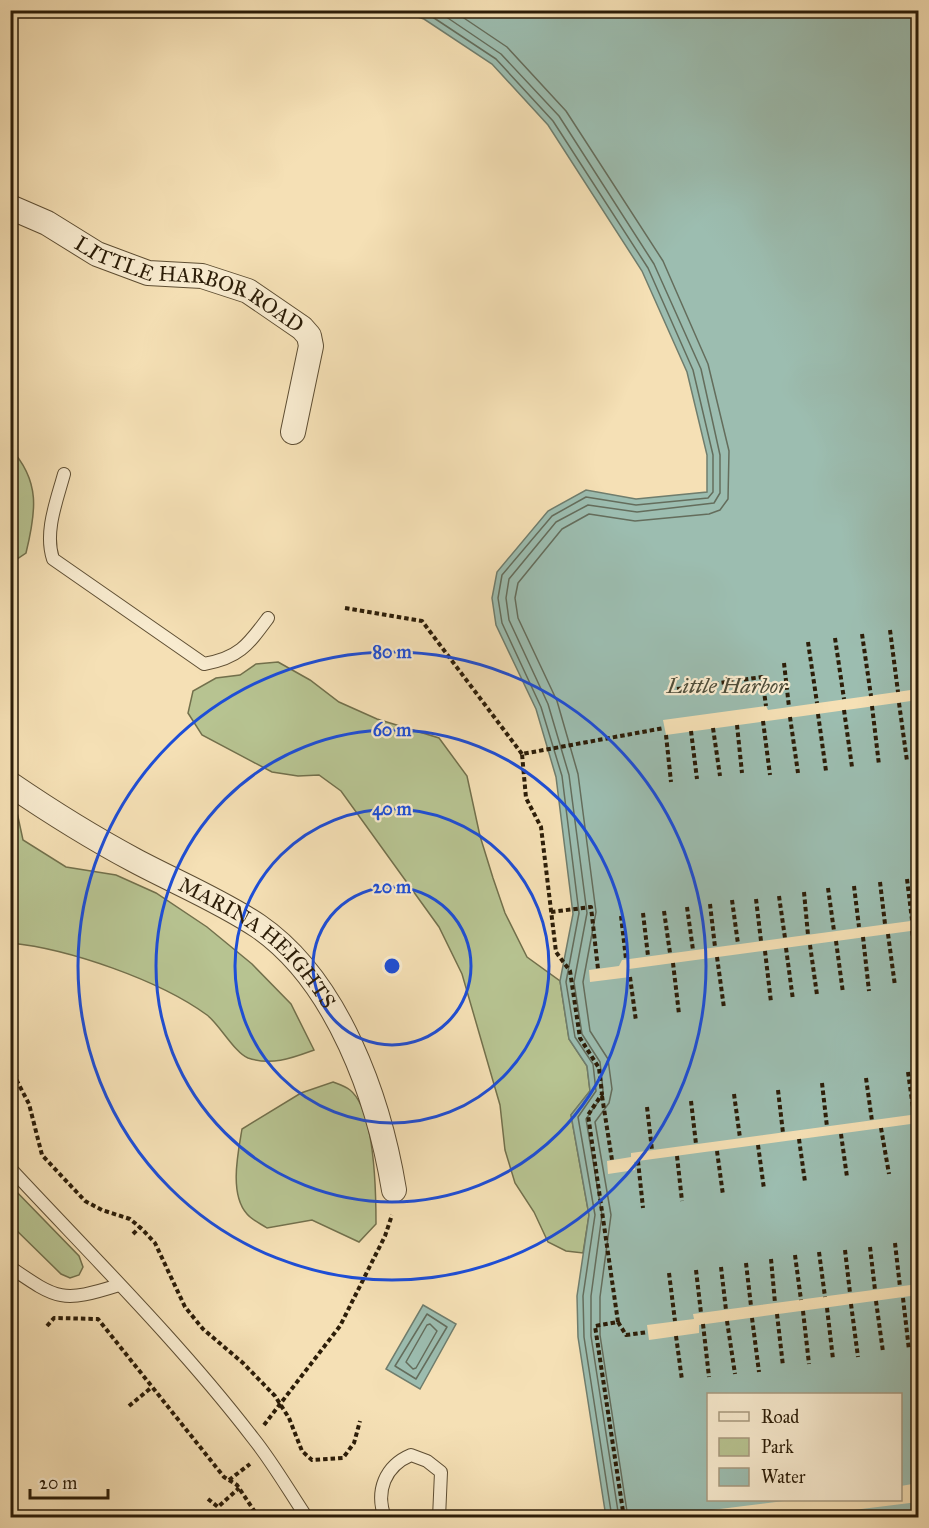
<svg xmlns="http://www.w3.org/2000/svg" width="929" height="1528" font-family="'IM FELL Great Primer',serif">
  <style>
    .green { fill: #b7c391; stroke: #72704c; stroke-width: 1.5 }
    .water { fill: #9cbdb0; stroke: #6f7d6d; stroke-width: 1.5; fill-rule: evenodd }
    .pier { fill: #f5e0b5 }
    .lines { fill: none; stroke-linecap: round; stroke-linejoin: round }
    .shore { stroke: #646d5c; stroke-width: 1.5 }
    .service-casing { stroke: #5e4e33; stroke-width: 14 }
    .minor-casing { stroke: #5e4e33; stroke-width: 26 }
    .path { stroke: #2c1d08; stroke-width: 4; stroke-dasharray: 4.5 3; stroke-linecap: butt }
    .service { stroke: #f8ebcf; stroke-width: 12 }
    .minor { stroke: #f8ebcf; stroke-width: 24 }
    .ring { fill: none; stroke: #1d4ed8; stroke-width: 3 }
    .labels { text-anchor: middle; stroke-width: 4.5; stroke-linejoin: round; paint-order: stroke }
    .street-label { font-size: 21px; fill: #2c1d08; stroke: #f8ebcf }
    .water-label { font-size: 22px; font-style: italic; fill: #4e4d3a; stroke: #f8ebcf }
    .centre { fill: #1d4ed8; stroke: #f8ebcf; stroke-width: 3 }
    .ring-label { font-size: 18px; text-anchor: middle; font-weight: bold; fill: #1d4ed8; stroke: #f8ebcf; stroke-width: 4.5; stroke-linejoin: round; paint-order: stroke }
  </style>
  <rect width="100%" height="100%" fill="#f5e0b5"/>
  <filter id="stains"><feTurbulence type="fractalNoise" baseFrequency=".00333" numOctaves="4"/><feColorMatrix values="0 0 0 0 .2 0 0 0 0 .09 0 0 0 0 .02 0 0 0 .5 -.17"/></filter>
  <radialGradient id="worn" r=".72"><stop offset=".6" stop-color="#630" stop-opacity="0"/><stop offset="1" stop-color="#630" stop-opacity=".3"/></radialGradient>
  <!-- green -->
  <g class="green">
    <path d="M10 448C41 481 36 512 26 553L11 563Z"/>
    <polygon points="278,662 310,680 339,702 377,719 439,738 467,776 480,836 493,878 505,913 527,957 560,981 569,1039 587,1066 590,1091 571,1115 589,1215 583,1253 566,1251 548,1242 534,1212 515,1183 505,1150 500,1105 462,974 439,927 341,791 319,775 298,776 272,772 202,735 188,713 193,691 216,678 240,675 256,664"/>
    <path d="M11 800 15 803 23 840 66 867 116 875 156 893 207 927 252 964 291 1004 314 1050C292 1058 272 1066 248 1058 235 1053 219 1024 207 1015 159 980 69 949 11 943Z"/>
    <path d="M333 1082C338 1084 345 1086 350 1090 375 1110 376 1193 376 1224L359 1242 312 1220 267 1228C261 1224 252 1220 247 1214 229 1194 238 1153 242 1129L301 1093Z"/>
    <polygon points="11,1186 79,1256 83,1267 79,1275 70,1278 61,1274 11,1225"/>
  </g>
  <!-- water -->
  <g class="water">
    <path d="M399 11H918V1517H606L578 1337 577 1296 589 1215 571 1115 590 1091 587 1066 569 1039 560 981 573 914 556 777 536 709 496 625 492 598 497 572 548 511 586 490 636 499 707 492V455L687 372 642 271 548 125 492 64 424 19ZM708 1394H900V1500H708Z"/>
    <polygon points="423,1305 456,1324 420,1389 386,1369"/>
  </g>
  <!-- pier -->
  <g class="pier">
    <polygon points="918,689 918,700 666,735 663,720 766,706 768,710"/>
    <polygon points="918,920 918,930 629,969 630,977 590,982 589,970 619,966 622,960"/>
    <polygon points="918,1114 918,1123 638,1161 634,1162 635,1170 608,1174 607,1161 631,1157 631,1153"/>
    <polygon points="918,1284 918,1295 699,1325 699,1333 649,1340 647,1325 694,1319 693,1314"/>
    <polygon points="918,1483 918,1502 797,1517 697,1517 696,1512 792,1500 900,1500 901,1486"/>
  </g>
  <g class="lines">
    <!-- shore -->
    <g class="shore">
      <polyline points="417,10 428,14 496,59 553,121 648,268 693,370 713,455 713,492 708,498 636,505 586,497 552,516 502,575 498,598 502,623 541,707 562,776 579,913 566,982 575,1037 593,1064 596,1091 578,1117 595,1215 583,1296 584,1337 612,1518"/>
      <polyline points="436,10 501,54 559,116 654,264 701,369 720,455 720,493 714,503 637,512 588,505 556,522 509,579 506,598 509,620 548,704 569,775 587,913 574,982 582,1034 600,1062 603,1090 601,1098 586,1119 602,1215 591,1296 591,1336 619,1518"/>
      <polyline points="452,10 507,47 566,111 663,261 708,364 729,451 728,499 720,510 709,514 635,521 589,514 562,529 518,583 515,598 518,618 557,701 578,774 596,912 583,982 590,1031 608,1059 612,1089 609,1103 595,1122 611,1215 600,1297 600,1335 628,1518"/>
      <polygon points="427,1314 447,1327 416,1379 395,1366"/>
      <polygon points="430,1324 437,1331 416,1368 413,1369 406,1362 427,1325"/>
    </g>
    <!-- service casing -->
    <g class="service-casing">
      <g id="service">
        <path d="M64 474C57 500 44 532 53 559L204 664C239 658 248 645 268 618"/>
        <path d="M10 1168C92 1256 180 1343 253 1438 273 1463 289 1491 307 1518"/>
        <path d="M10 1267C58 1300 62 1303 119 1285"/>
        <path d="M385 1518C375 1491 385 1466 411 1455L427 1461 441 1472 439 1518"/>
      </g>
    </g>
    <!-- minor casing -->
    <g class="minor-casing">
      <g id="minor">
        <path id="s1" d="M10 207 47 223 97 254 148 273 202 276 248 291 302 328 309 336 311 346 293 432"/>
        <path id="s2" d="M10 784C51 812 91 837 134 860 175 882 219 900 258 926 338 981 379 1099 394 1190"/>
      </g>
    </g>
    <!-- path -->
    <g class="path">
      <polyline points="345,608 422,621 522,754"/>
      <polyline points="916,626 918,641"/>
      <polyline points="890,630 898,692"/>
      <polyline points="862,634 871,696"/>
      <polyline points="835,638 844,699"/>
      <polyline points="808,642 817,703"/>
      <polyline points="784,663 789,707"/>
      <polyline points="677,689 762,677 766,706"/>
      <polyline points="899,703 907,761"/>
      <polyline points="872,706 879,765"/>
      <polyline points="844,710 852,767"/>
      <polyline points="818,714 826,771"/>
      <polyline points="790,717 798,773"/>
      <polyline points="763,721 770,775"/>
      <polyline points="737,725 742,773"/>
      <polyline points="713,728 720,776"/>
      <polyline points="691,731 697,779"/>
      <polyline points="666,735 671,782"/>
      <polyline points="907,879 912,920"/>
      <polyline points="880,882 885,924"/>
      <polyline points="854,886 859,927"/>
      <polyline points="828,888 834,931"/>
      <polyline points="804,892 808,935"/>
      <polyline points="779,896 785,938"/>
      <polyline points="756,899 761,941"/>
      <polyline points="732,900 738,944"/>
      <polyline points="710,904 715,947"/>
      <polyline points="687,907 693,950"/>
      <polyline points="664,911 670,953"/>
      <polyline points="551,912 591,907 598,969"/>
      <polyline points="643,913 648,956"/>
      <polyline points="621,916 626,959"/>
      <polyline points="912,931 918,975"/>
      <polyline points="888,934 895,986"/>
      <polyline points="863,937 869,991"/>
      <polyline points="836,941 843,993"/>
      <polyline points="810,945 817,995"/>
      <polyline points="786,948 793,1000"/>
      <polyline points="765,951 771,1002"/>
      <polyline points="717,957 724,1008"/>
      <polyline points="673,963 679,1014"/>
      <polyline points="630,977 636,1021"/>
      <polyline points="12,1050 17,1081 29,1104 42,1155 85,1201 102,1210 130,1219 142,1229 155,1243 185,1307 203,1329 243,1363 275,1396 289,1418 302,1451 312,1460 343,1458 354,1443 360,1421"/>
      <polyline points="908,1072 914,1115"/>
      <polyline points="866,1078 872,1121"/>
      <polyline points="822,1083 827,1127"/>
      <polyline points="778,1090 783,1133"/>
      <polyline points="734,1094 740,1138"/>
      <polyline points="602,1096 612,1160"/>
      <polyline points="691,1101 696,1144"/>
      <polyline points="647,1107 652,1150"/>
      <polyline points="881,1128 889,1174"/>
      <polyline points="841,1134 847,1177"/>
      <polyline points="799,1139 805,1182"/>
      <polyline points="758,1145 764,1189"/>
      <polyline points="717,1151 723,1195"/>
      <polyline points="677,1156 682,1201"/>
      <polyline points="638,1161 643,1208"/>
      <polyline points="133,1234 140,1227"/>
      <polyline points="895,1243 900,1287"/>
      <polyline points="870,1247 875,1290"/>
      <polyline points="845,1250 850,1293"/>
      <polyline points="819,1252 825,1297"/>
      <polyline points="795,1255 801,1300"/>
      <polyline points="771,1259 775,1303"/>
      <polyline points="746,1263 751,1306"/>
      <polyline points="721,1267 726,1310"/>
      <polyline points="696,1270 701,1313"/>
      <polyline points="669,1273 675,1321"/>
      <polyline points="903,1298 909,1350"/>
      <polyline points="876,1301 883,1352"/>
      <polyline points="851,1304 858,1357"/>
      <polyline points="827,1308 833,1359"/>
      <polyline points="803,1311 809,1364"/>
      <polyline points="777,1314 783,1366"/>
      <polyline points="752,1318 759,1372"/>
      <polyline points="727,1321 735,1374"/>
      <polyline points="618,1322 626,1335 648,1332"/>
      <polyline points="703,1324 709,1377"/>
      <polyline points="47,1326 54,1318 98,1319 224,1477 237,1485 259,1518"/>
      <polyline points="676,1336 682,1380"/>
      <polyline points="129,1406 152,1387"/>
      <polyline points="264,1425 340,1326 385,1236 392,1215"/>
      <polyline points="229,1480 250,1464"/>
      <polyline points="208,1499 218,1507 239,1488"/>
      <polyline points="624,1518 595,1326 618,1322 588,1115 602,1094 599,1068 580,1038 570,971 556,952 541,827 526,798 522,754 664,728"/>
      <polyline points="691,1518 696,1517"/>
    </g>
    <!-- service -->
    <use href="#service" class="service"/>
    <!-- minor -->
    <use href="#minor" class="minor"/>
  </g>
  <!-- distance rings -->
  <g class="ring">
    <circle cx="392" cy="966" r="79"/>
    <circle cx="392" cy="966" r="157"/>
    <circle cx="392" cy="966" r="236"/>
    <circle cx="392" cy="966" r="314"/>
  </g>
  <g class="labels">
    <!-- street labels -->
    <g class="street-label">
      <text dy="7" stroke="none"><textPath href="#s1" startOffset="198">LITTLE HARBOR ROAD</textPath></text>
      <text dy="7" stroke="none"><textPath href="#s2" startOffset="296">MARINA HEIGHTS</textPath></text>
    </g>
    <!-- water labels -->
    <g class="water-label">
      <text x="727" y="693">Little Harbor</text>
    </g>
  </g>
  <circle cx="392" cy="966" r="9" class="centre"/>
  <g class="ring-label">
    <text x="392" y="658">80 m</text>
    <text x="392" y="736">60 m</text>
    <text x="392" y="815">40 m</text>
    <text x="392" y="893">20 m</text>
  </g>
  <!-- margin -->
  <rect width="929" height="1528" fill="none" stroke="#f5e0b5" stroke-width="36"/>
  <rect x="12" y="12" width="905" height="1504" fill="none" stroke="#2c1d08" stroke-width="3"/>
  <rect x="18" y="18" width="893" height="1492" fill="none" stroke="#2c1d08" stroke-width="1.5"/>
  <!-- legend -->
  <rect x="707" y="1393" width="195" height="108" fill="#f8ebcf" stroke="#a6997f" stroke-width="1.5"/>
  <rect x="719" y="1412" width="30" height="9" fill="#f8ebcf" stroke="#a6997f" stroke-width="1.5"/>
  <text x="761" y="1423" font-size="18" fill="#2c1d08">Road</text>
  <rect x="719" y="1438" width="30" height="18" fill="#b7c391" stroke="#a6997f" stroke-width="1.5"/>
  <text x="761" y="1453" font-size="18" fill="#2c1d08">Park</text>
  <rect x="719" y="1468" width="30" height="18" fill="#9cbdb0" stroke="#a6997f" stroke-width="1.5"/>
  <text x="761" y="1483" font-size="18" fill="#2c1d08">Water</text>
  <!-- scale -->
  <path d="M30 1489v9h78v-9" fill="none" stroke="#2c1d08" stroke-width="3"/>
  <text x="39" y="1489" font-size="18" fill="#2c1d08" stroke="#f8ebcf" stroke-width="4.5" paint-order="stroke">20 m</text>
  <rect width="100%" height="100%" filter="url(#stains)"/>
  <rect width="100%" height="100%" fill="url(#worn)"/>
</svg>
